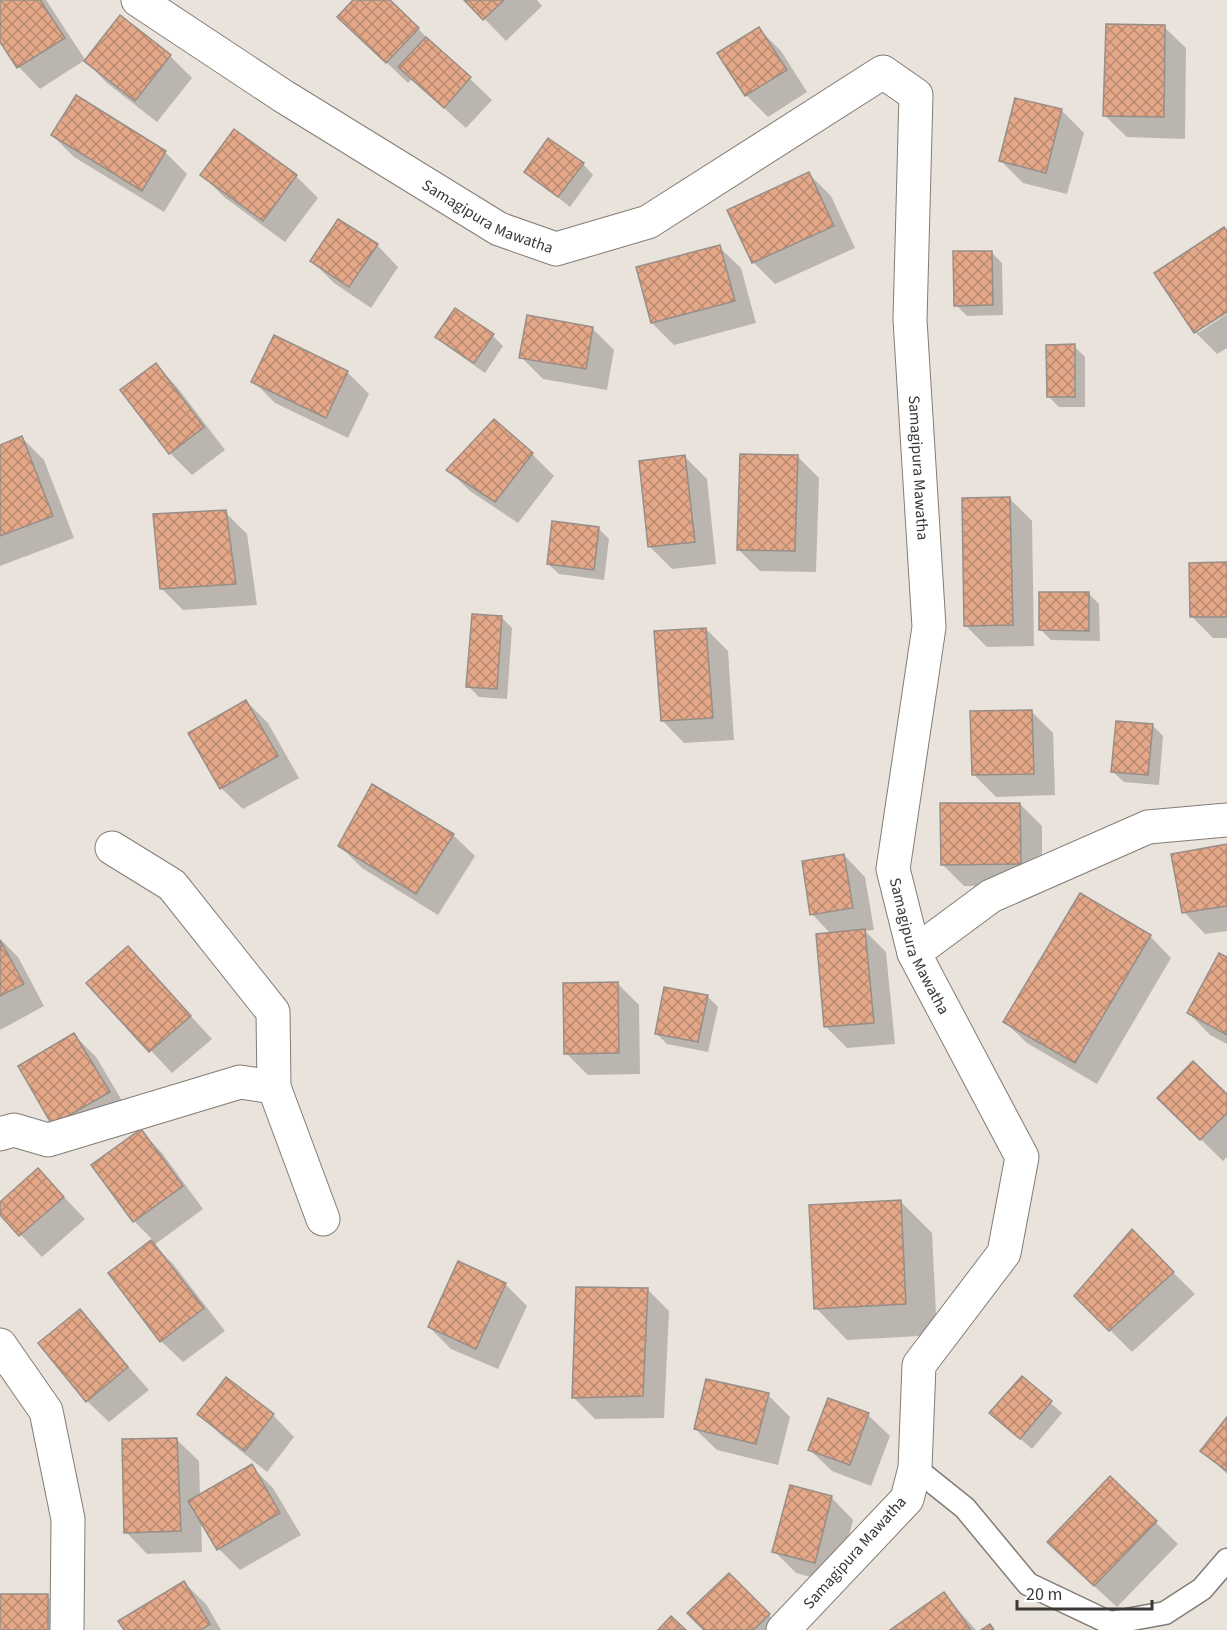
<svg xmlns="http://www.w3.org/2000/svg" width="1227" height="1630" font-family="'Source Sans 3',sans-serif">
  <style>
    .shadow { fill: #0003 }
    .building { fill: url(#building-cross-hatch); stroke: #978e89; stroke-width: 1.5 }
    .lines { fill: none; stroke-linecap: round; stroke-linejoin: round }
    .lane-casing { stroke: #837c76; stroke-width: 25 }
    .street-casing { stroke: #837c76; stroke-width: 35 }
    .lane { stroke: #fff; stroke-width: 22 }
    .street { stroke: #fff; stroke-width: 33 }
    .labels { text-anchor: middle; stroke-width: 5; stroke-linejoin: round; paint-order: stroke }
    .street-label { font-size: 16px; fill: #3a3835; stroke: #fff }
  </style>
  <defs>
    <pattern id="building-cross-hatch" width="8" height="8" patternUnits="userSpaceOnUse" patternTransform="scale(1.5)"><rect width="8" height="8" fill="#e4a888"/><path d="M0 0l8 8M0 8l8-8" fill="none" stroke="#ba8a70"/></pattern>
  </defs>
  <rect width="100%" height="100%" fill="#eae3db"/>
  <!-- shadow -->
  <g class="shadow">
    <polygon points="0,0 46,0 86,61 120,17 170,56 192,78 157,122 107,83 85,60 40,89 19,67 0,39"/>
    <polygon points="355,0 388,0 492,100 466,128 412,79 408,83 361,38"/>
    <polygon points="466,0 537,0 542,6 506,41"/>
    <polygon points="1164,27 1186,48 1185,139 1127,137 1105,116"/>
    <polygon points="759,29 781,51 807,92 768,117 746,95"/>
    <polygon points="76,98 165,152 187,174 164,212 74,157 52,135"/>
    <polygon points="1016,99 1062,111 1084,133 1067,194 1023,183 1001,161"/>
    <polygon points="583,164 593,175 570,207 526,172"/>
    <polygon points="809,174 831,196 855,248 775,284 753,262"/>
    <polygon points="202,175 296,176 318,198 285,242 224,197"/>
    <polygon points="1227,232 1227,310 1198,329 1198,333 1227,314 1227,348 1217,354 1195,332 1156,273"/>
    <polygon points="377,245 398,267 371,308 334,283 312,261"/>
    <polygon points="719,247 741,268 756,323 674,345 652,323 638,268"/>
    <polygon points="991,252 1002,263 1003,315 967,316 956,305"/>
    <polygon points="592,328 614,350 607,390 543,379 521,357"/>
    <polygon points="493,336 503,346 485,373 448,347 437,337"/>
    <polygon points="1074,346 1085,357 1085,407 1059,407 1048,396"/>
    <polygon points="156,365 177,387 225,450 192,475 170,453"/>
    <polygon points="347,372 369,394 348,438 275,403 253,381"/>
    <polygon points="22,438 44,460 74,538 0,566 0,446"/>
    <polygon points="532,454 554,476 518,523 470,491 448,470"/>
    <polygon points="797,456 819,478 816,572 760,571 738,549"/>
    <polygon points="685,457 707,479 716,564 672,569 650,547"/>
    <polygon points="1010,499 1032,521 1034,646 987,647 965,625"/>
    <polygon points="225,512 247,534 257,605 183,610 161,588"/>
    <polygon points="598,528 609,539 604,580 559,574 548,564"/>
    <polygon points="1227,563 1227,638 1213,638 1191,616"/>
    <polygon points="1088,593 1099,604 1100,641 1051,640 1040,629"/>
    <polygon points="502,618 512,628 507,699 479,697 468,686"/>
    <polygon points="706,629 728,651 734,740 684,743 663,721"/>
    <polygon points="246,701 268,723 299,778 243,809 221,788"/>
    <polygon points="1031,711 1053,733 1055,795 996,797 974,775"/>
    <polygon points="1152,725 1163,736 1159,785 1124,782 1113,772"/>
    <polygon points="1020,804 1042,826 1042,885 964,886 943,865"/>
    <polygon points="453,835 475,856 438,915 362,868 340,846"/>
    <polygon points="1227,845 1227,931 1205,934 1184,912"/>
    <polygon points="844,855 865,877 874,930 865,931 886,952 895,1044 847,1048 826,1027 831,934 812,914"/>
    <polygon points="1150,936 1171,958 1097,1084 1027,1043 1005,1022"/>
    <polygon points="0,939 18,957 44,1006 0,1030"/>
    <polygon points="128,948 212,1039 172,1073 88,983"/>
    <polygon points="1227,958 1227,1044 1210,1035 1189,1013"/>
    <polygon points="617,983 639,1005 640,1074 588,1075 566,1053"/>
    <polygon points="707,996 718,1007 708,1052 667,1044 656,1033"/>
    <polygon points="74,1035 96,1057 130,1114 53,1125"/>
    <polygon points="1227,1096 1227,1157 1223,1161 1159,1098"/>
    <polygon points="141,1131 162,1153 203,1209 154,1245 173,1264 225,1331 183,1362 161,1341 110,1274 153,1240 134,1221"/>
    <polygon points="38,1170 85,1219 42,1257 0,1213 0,1204"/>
    <polygon points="900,1201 932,1233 937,1335 847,1340 816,1308"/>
    <polygon points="1132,1232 1195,1294 1132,1352 1076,1296"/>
    <polygon points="505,1284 527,1306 498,1369 451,1349 429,1327"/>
    <polygon points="647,1289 669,1311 664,1418 595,1419 573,1397"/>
    <polygon points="80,1312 149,1390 109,1422 87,1401"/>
    <polygon points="1022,1378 1062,1413 1032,1449 991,1413"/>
    <polygon points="768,1395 790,1417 778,1465 717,1450 695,1429"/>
    <polygon points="199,1414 273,1415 294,1437 267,1472 221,1435"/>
    <polygon points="868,1415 890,1436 871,1486 832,1471 810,1450"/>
    <polygon points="1227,1419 1227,1474 1202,1450"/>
    <polygon points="177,1440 199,1461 200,1496 251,1466 273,1488 301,1535 240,1570 219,1549 201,1519 202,1552 147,1554 126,1532"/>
    <polygon points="1110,1478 1178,1544 1117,1607 1070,1564"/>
    <polygon points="832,1498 853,1520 837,1584 796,1573 774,1551"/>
    <polygon points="729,1575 783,1630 706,1630"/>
    <polygon points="184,1583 206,1604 221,1630 126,1630"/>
    <polygon points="944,1594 976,1630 892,1630"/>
    <polygon points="0,1596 47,1596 69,1618 69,1630 0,1630"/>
  </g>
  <!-- building -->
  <g class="building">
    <polygon points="0,0 40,0 65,38 17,68 0,42"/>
    <polygon points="353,0 390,0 419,28 386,63 337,17"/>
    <polygon points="464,0 504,0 483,20"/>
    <polygon points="120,15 171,55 135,101 84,61"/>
    <polygon points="1106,24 1165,25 1164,117 1103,116"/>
    <polygon points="759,27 787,70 745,96 717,53"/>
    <polygon points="426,37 471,77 444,108 398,67"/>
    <polygon points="76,95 166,151 142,191 51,135"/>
    <polygon points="1015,98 1062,109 1046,173 999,161"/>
    <polygon points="234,129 297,175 263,221 200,175"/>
    <polygon points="548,138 584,163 558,197 524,172"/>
    <polygon points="809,172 834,226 752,263 727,210"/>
    <polygon points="338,219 378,244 349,287 310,261"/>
    <polygon points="1224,227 1227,231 1227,312 1194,333 1154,273"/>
    <polygon points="720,245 735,301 651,323 636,267"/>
    <polygon points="953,251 992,251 993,305 954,306"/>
    <polygon points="455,308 494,334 474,363 435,337"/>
    <polygon points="527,315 593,327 586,369 519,358"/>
    <polygon points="274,335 348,371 326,418 251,382"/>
    <polygon points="1075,344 1075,397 1047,397 1046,345"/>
    <polygon points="156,363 204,427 169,454 120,390"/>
    <polygon points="494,419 533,453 495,502 446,470"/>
    <polygon points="22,436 53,516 0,536 0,445"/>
    <polygon points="740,454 798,455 795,551 737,550"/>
    <polygon points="685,455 695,542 648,547 639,461"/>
    <polygon points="1010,497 1013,625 964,626 962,498"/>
    <polygon points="226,510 236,584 160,589 153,514"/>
    <polygon points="552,521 599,527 594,570 547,564"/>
    <polygon points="1227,562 1227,617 1190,617 1189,563"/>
    <polygon points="1039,592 1089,592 1089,631 1039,630"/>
    <polygon points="472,614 502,616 497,689 466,687"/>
    <polygon points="706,628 713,718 661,721 654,631"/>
    <polygon points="246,700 278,756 220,789 188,733"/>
    <polygon points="1032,710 1034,774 972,775 970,711"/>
    <polygon points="1116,721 1153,724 1148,775 1111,772"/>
    <polygon points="372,784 454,834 416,894 338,846"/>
    <polygon points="940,803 1020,803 1021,864 941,865"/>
    <polygon points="1227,844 1227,906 1182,913 1171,854"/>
    <polygon points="844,854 853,908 810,915 802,861"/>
    <polygon points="1080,893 1151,935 1075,1063 1003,1022"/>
    <polygon points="865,929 874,1023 824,1027 816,934"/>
    <polygon points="0,940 24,984 0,996"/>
    <polygon points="128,946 191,1016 149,1052 86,983"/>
    <polygon points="1219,953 1227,957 1227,1035 1187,1013"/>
    <polygon points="618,982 619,1053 564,1054 563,983"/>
    <polygon points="664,987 708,995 698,1042 655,1034"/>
    <polygon points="74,1033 110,1092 52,1125 18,1066"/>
    <polygon points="1193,1061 1227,1094 1227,1113 1200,1140 1157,1098"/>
    <polygon points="141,1129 183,1186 133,1222 91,1165"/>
    <polygon points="38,1168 64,1197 19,1236 0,1215 0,1202"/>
    <polygon points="901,1200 906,1304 814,1309 809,1205"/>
    <polygon points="1132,1229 1174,1272 1109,1331 1074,1296"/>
    <polygon points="151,1240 204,1308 160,1342 108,1273"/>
    <polygon points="458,1261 506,1283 476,1349 428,1327"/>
    <polygon points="576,1287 648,1288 643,1396 572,1398"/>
    <polygon points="80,1309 128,1367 86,1402 38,1343"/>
    <polygon points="1022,1376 1052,1401 1020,1439 989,1413"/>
    <polygon points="226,1377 274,1414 245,1451 197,1414"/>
    <polygon points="706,1379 769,1393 756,1444 694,1429"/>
    <polygon points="828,1398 869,1413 850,1465 808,1450"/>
    <polygon points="1227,1417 1227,1471 1200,1451"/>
    <polygon points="177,1438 181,1531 124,1533 122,1439"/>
    <polygon points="252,1464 280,1513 217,1550 188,1501"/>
    <polygon points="1110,1476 1157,1521 1094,1586 1047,1542"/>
    <polygon points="790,1485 832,1496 815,1563 772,1552"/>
    <polygon points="729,1573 770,1614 753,1630 704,1630 687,1613"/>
    <polygon points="184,1581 210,1624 201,1630 124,1630 118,1621"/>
    <polygon points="944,1592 971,1630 890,1630"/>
    <rect x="0" y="1594" width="48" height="36"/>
    <polygon points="671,1616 686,1630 658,1630"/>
    <polygon points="990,1624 994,1630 981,1630"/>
  </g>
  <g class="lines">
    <!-- lane casing -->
    <g class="lane-casing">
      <polyline id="lane" points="915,1468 965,1508 1028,1584 1110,1623 1165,1613 1202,1589 1227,1560"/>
    </g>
    <!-- street casing -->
    <g class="street-casing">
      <g id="street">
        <path id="s1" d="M138 0 283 96 499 229 556 249 648 222 883 72 916 95 910 320 929 627 893 869 914 953 1022 1157 1004 1253 919 1365 915 1468 907 1499 783 1630"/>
        <polyline points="112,848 172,885 273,1012 274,1087 323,1219"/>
        <polyline points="914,953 991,896 1148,827 1227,820"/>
        <polyline points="0,1134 14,1130 48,1140 240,1082 274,1087"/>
        <polyline points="0,1345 46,1411 68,1519 67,1630"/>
      </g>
    </g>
    <!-- lane -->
    <use href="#lane" class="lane"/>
    <!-- street -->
    <use href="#street" class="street"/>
  </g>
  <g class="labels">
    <!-- street labels -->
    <g class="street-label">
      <text dy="6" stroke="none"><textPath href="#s1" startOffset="412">Samagipura Mawatha</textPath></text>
      <text dy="6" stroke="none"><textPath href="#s1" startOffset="1276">Samagipura Mawatha</textPath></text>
      <text dy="6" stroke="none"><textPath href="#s1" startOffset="1762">Samagipura Mawatha</textPath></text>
      <text transform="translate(854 1552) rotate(-48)" y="6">Samagipura Mawatha</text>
    </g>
  </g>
  <!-- scale -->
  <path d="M1017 1600v9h135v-9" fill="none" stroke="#3a3835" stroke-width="3"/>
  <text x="1026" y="1600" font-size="18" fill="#3a3835" stroke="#ffffff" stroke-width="4.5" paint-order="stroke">20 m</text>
</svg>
